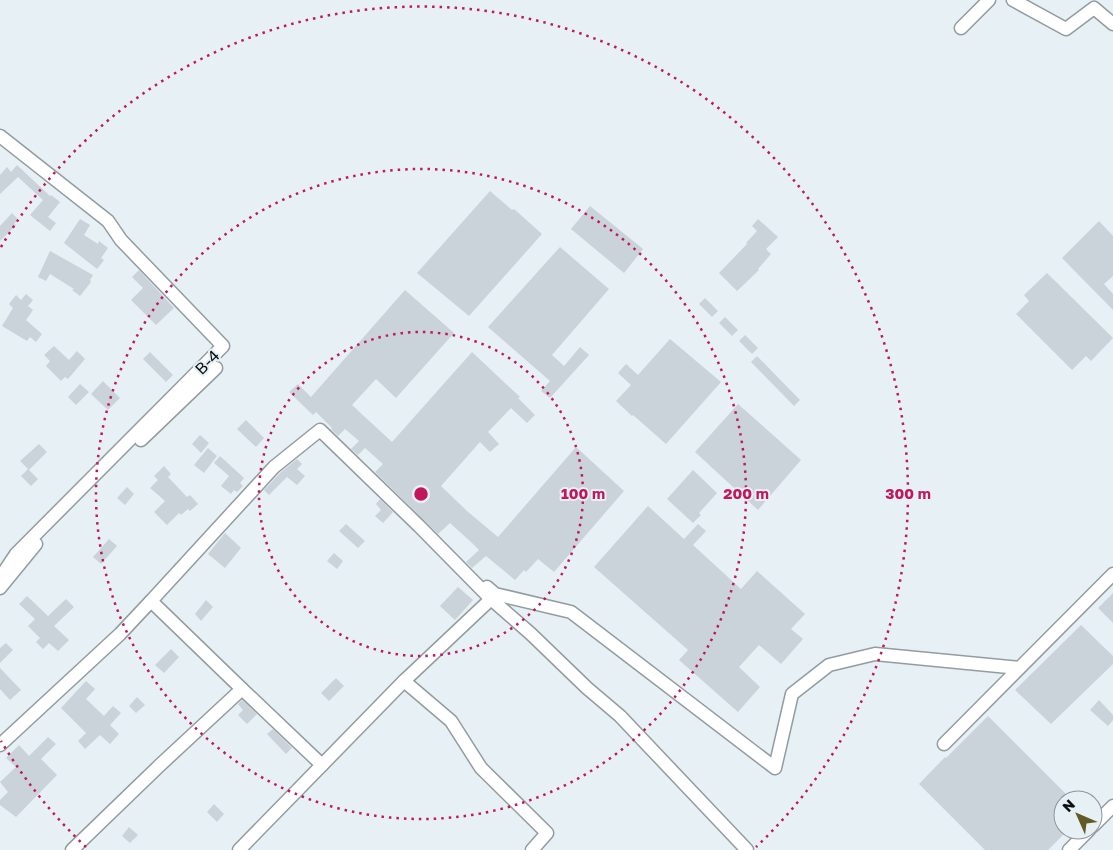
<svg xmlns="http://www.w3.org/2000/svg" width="1113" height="850" font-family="'Golos Text',sans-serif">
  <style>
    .building { fill: #cad3d9 }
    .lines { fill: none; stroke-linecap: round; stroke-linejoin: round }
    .street-casing { stroke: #939ca1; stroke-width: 15 }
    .street { stroke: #fff; stroke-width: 12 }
    .ring { fill: none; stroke: #c2185b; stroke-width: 2.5; stroke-dasharray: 2.5 5 }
    .labels { text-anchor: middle; stroke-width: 4; stroke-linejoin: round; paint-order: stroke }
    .street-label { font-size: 16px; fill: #0d1012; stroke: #e6f0f5 }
    .centre { fill: #c2185b; stroke: #e6f0f5; stroke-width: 2.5 }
    .ring-label { font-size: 15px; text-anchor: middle; font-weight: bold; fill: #c2185b; stroke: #e6f0f5; stroke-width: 4; stroke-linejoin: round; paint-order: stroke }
  </style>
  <rect width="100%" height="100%" fill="#e6f0f5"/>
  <!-- building -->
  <g class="building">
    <polygon points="17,165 50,196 51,195 60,202 48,217 56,223 50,231 30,215 43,200 18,177 0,194 0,175 7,167 11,172"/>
    <polygon points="490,191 512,210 514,209 542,234 469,316 417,273"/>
    <polygon points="590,206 643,249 624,273 571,229"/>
    <polygon points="12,213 18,219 14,224 16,225 0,241 0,226"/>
    <polygon points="80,219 90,225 84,235 98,244 99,241 108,248 101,258 104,260 97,269 64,243"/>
    <polygon points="758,219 778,237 766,249 771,254 758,269 759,270 737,291 719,273 747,244 746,243 757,231 752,226"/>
    <polygon points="1099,221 1113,236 1113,276 1104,284 1113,294 1113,310 1062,258"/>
    <polygon points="560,247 609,289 552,355 564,366 580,347 589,355 550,398 541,391 550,381 488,327"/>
    <polygon points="50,251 93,275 90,280 91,282 80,296 72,290 74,289 50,274 46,281 38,277"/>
    <polygon points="139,270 174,308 156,325 131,300 143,288 132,277"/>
    <polygon points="1047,273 1113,338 1091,361 1086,356 1072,370 1016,314 1029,301 1024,295"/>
    <polygon points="405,290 454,333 396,398 376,379 352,405 392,442 472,352 520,397 518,398 535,415 527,423 511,408 488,432 499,444 490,452 480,442 441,486 467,511 498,537 576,447 624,491 554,572 538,559 526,572 524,570 515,580 486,556 472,568 466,562 479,550 472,543 450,523 438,534 375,472 383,464 365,448 358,455 351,449 359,441 345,429 338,436 331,429 332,428 316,412 313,415 289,392 298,384 311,397"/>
    <polygon points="26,294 33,300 28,306 33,310 26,320 42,334 36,342 30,337 27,341 2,326 13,308 9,304 16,295 21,300"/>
    <polygon points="705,298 718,311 712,317 699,304"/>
    <polygon points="725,317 738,330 732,336 719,323"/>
    <polygon points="745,335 758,348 752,354 739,341"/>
    <polygon points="670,339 721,382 666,444 633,415 632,416 616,401 631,385 618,373 626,364 638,375"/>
    <polygon points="54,346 69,360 77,351 85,359 68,379 65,377 61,381 46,366 50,361 44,355"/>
    <polygon points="150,352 173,375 166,382 143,359"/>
    <polygon points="757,356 800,400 794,406 751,362"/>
    <polygon points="103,381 120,398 108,410 91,394"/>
    <polygon points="80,384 89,392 76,405 68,397"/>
    <polygon points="738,404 801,460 758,510 695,452"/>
    <polygon points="246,420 264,438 256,447 237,429"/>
    <polygon points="200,435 209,443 201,453 192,444"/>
    <polygon points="39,444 47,452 29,470 38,479 31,486 21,476 28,469 20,461"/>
    <polygon points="208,448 217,456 204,473 194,465"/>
    <polygon points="220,456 244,478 240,483 243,486 237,492 234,490 231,494 221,486 229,476 214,463"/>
    <polygon points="297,459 302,464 297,469 305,476 297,485 287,477 269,495 264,490 281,472"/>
    <polygon points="164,466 171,474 168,477 187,497 190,495 198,504 190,511 188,509 181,515 179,513 167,525 154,512 165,501 150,488 158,480 154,476"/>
    <polygon points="693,470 717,493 699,513 701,515 693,523 667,499"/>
    <polygon points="127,487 134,494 125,505 117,498"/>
    <polygon points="380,499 393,512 383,523 375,516 381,510 376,504"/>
    <polygon points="648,506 684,539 698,524 706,531 693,545 741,589 757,571 805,614 791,629 803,639 781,664 759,645 739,667 760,687 738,712 679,660 688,650 594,567"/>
    <polygon points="346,524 365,541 358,548 339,531"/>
    <polygon points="225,533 241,548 225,568 208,554"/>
    <polygon points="109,539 117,546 101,564 93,557"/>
    <polygon points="334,553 343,561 337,569 327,561"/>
    <polygon points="458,587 473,600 455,620 440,606"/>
    <polygon points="1113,593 1113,623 1098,608"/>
    <polygon points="27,596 48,616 66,599 74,607 54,626 69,640 58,651 49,643 43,649 36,642 40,638 28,626 35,619 19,604"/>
    <polygon points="206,600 213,607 201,621 195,614"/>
    <polygon points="1081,625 1113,656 1113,664 1051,724 1015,690"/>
    <polygon points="6,643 13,650 0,663 0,648"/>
    <polygon points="171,649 179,657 164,673 155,665"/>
    <polygon points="0,668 21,690 10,700 0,689"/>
    <polygon points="336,678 344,686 329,701 321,693"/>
    <polygon points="86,681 95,689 86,699 104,716 113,706 121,713 110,725 119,734 110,744 100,735 85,749 78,741 86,733 61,708"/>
    <polygon points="137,697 145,705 136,713 129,706"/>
    <polygon points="242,700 257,714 247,724 238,715 243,710 238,704"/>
    <polygon points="1099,700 1113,715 1113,720 1108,726 1090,710"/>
    <polygon points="988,716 1072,800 1063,800 1063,835 1048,850 985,850 919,784 945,757 946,758"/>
    <polygon points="273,729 292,748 286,754 267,734"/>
    <polygon points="48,737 56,744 41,759 57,775 16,817 0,805 0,800 8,792 0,782 16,767 6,758 19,745 29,756"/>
    <polygon points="214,804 224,814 217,822 207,812"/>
    <polygon points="129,827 138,835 130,843 122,836"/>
  </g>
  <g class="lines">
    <!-- street casing -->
    <g class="street-casing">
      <g id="street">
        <polyline points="1013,0 1066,29 1094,8 1113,24"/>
        <polyline points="961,28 989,0"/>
        <polyline points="0,136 108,221 121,240 223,346 16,554 0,578"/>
        <polyline points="141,440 216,368"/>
        <polyline points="487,587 495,594 571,612 775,768 792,694 829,665 875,654 1019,668"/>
        <polyline points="0,588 36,544"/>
        <polyline points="151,601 274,467 320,430 419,526 491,599 531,634 587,688 620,716 747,850"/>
        <polyline points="404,681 451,721 481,768 547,833 532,850"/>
        <polyline points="242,689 322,765"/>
        <polyline points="944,744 1113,574"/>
        <polyline points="0,745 120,634 151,601 242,689 159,766 72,850"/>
        <polyline points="1093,826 1113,806"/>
        <polyline points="239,850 404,681 491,599"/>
        <polyline points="1069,850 1089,830"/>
      </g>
    </g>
    <!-- street -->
    <use href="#street" class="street"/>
  </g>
  <!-- distance rings -->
  <g class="ring">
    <circle cx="421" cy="494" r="162"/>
    <circle cx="421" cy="494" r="325"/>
    <path d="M86 847A487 487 0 0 1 1 741M1 247A487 487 0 1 1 756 847"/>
  </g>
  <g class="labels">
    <!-- street labels -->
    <g class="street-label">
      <text transform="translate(207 362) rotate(-45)" y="6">B-4</text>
    </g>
  </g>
  <circle cx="421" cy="494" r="8" class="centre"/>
  <g class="ring-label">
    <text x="583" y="499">100 m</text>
    <text x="746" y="499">200 m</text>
    <text x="908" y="499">300 m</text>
  </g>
  <!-- north arrow -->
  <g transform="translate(1078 815) rotate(315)"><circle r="24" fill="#e6f0f5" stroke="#8f969a"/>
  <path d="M0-4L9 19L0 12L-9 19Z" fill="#605a27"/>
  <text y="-8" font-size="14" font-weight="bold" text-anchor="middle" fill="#0d1012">N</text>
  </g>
</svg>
